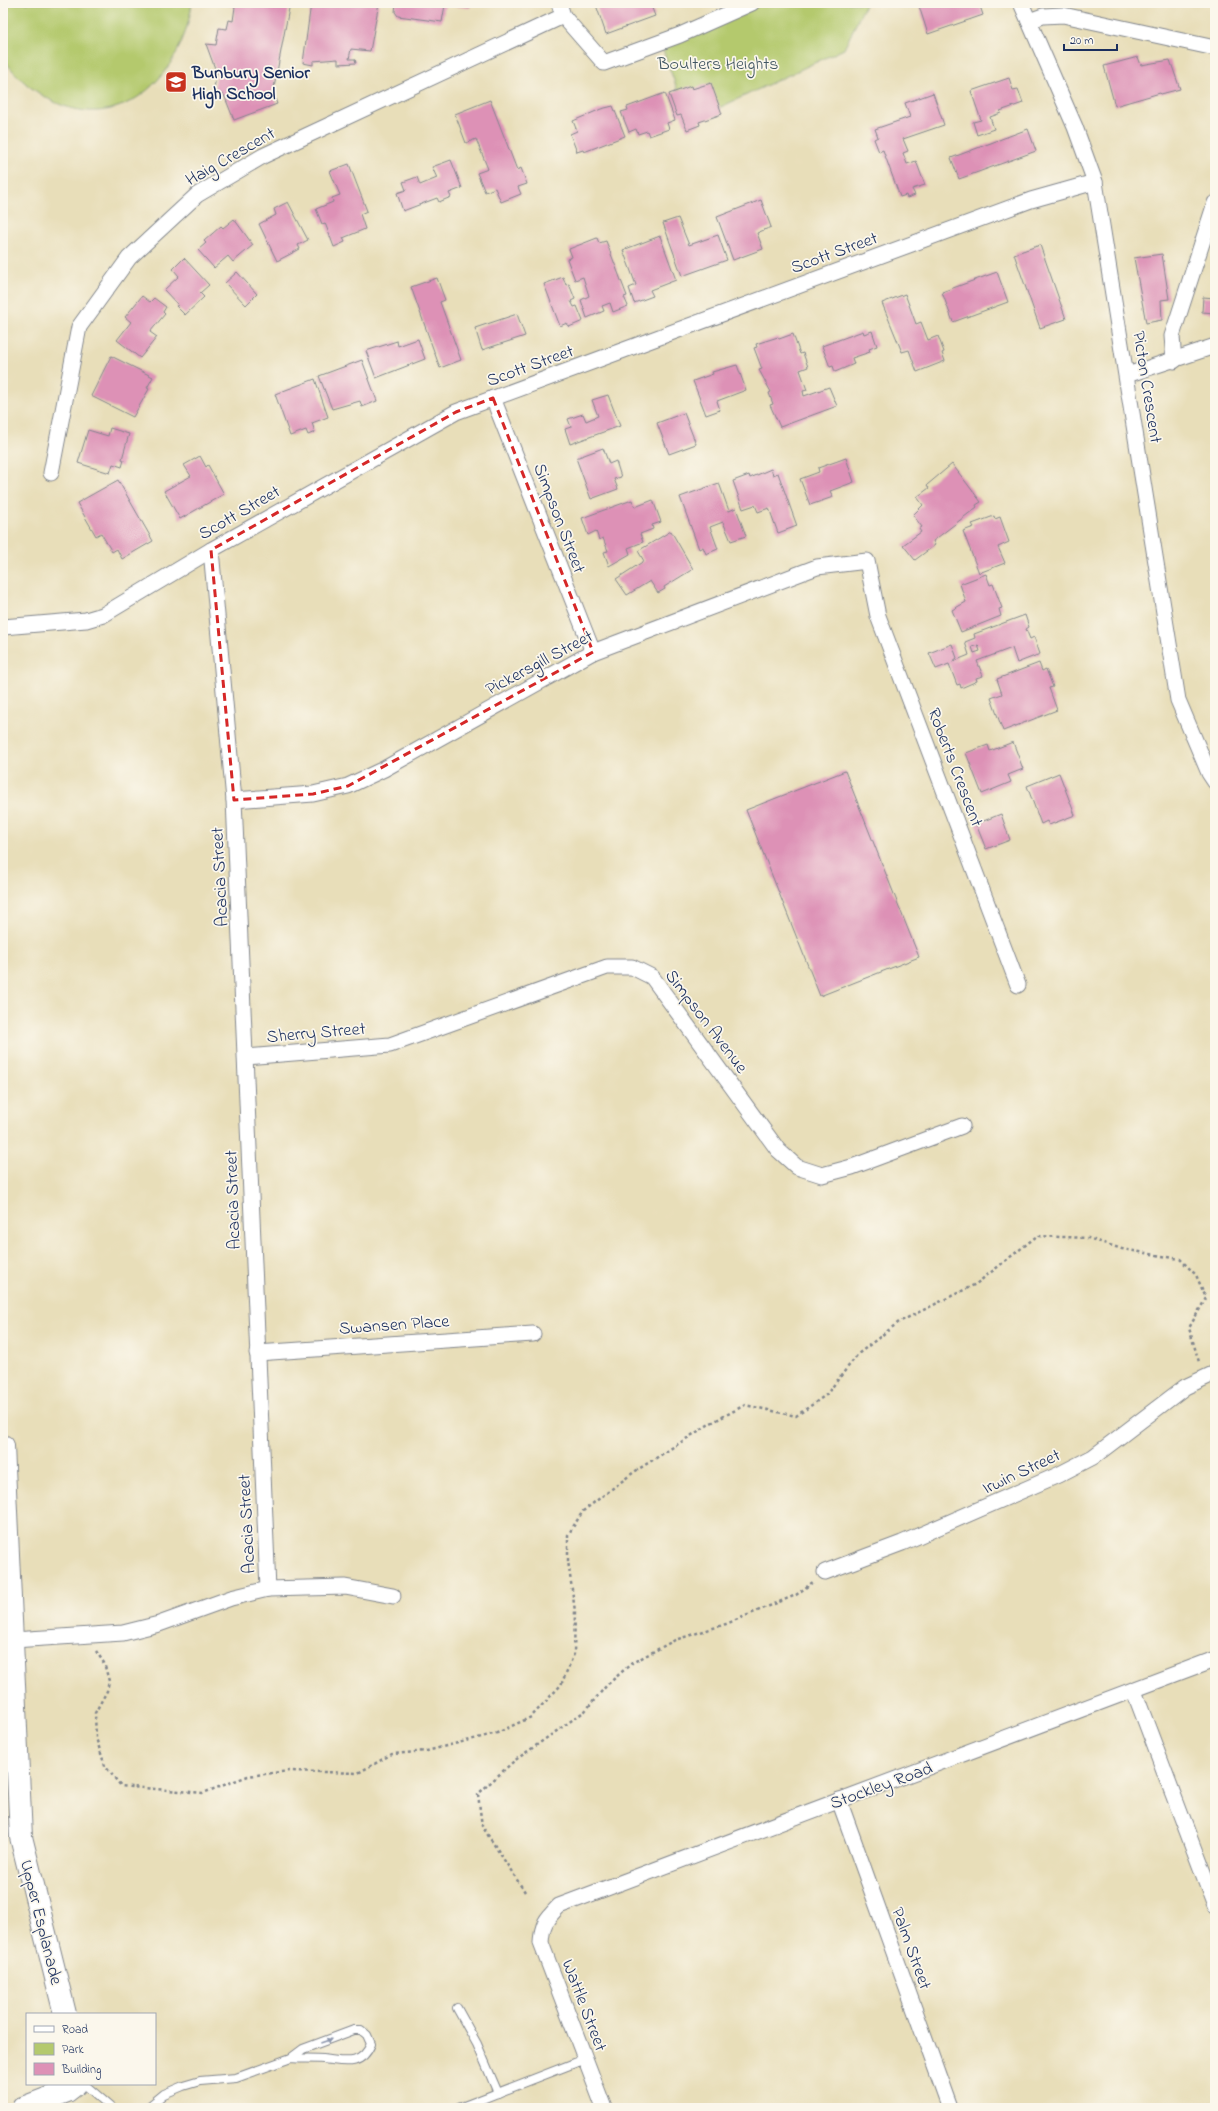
<svg xmlns="http://www.w3.org/2000/svg" width="1218" height="2111" font-family="'Indie Flower',sans-serif">
  <style>
    .green { fill: #b4c96d; stroke: #687c66 }
    .building { fill: #dd91b6; fill-rule: evenodd }
    .lines { fill: none; stroke-linecap: round; stroke-linejoin: round }
    .lane-casing { stroke: #82868c; stroke-width: 10 }
    .street-casing { stroke: #82868c; stroke-width: 17 }
    .secondary-casing { stroke: #82868c; stroke-width: 24 }
    .path { stroke: #82868c; stroke-width: 2.5; stroke-dasharray: 3 3; stroke-linecap: butt }
    .lane { stroke: #fff; stroke-width: 8 }
    .street { stroke: #fff; stroke-width: 15 }
    .secondary { stroke: #fff; stroke-width: 22 }
    .oneway { fill: #8d97ae }
    .marked { fill: none; stroke: #d62828; stroke-width: 3; stroke-dasharray: 8 5; stroke-linejoin: round }
    .labels { text-anchor: middle; stroke-width: 3.5; stroke-linejoin: round; paint-order: stroke }
    .park-label { font-size: 18px; fill: #415662; stroke: #fbf7ec }
    .poi-label { font-size: 18px; font-weight: bold; fill: #1b2f5e; stroke: #fbf7ec; text-anchor: start }
    .street-label { font-size: 18px; fill: #1b2f5e; stroke: #fbf7ec }
  </style>
  <rect width="100%" height="100%" fill="#fbf7ec"/>
  <filter id="ink" filterUnits="userSpaceOnUse"><feTurbulence type="fractalNoise" baseFrequency=".025" numOctaves="2"/><feDisplacementMap in="SourceGraphic" scale="8" xChannelSelector="R" yChannelSelector="G"/><feConvolveMatrix kernelMatrix="1 2 1 2 8 2 1 2 1" color-interpolation-filters="sRGB"/></filter>
  <filter id="wash" filterUnits="userSpaceOnUse"><feTurbulence type="fractalNoise" baseFrequency=".012" numOctaves="4" result="noise"/><feDisplacementMap in="SourceGraphic" scale="16" xChannelSelector="R" yChannelSelector="G"/><feGaussianBlur stdDeviation="0.9" result="paint"/><feColorMatrix in="noise" values="0 0 0 0 0 0 0 0 0 0 0 0 0 0 0 0 0 1.4 0 .05"/><feComposite in="paint" operator="in"/></filter>
  <g filter="url(#wash)">
    <rect width="100%" height="100%" fill="#e8deb9"/>
    <!-- green -->
    <g class="green">
      <path d="M3 3H192C181 84 109 146 33 89 24 83 5 65 3 55 0 39 3 19 3 3Z"/>
      <polygon points="752,3 866,3 844,49 689,122 660,42"/>
    </g>
    <g id="blocks">
      <!-- building -->
      <g class="building">
        <polygon points="218,3 290,3 273,93 277,104 234,120 224,95 213,92 217,74 206,44 216,45 219,28 227,29 229,20 233,21 235,7"/>
        <polygon points="311,3 379,3 370,51 351,49 349,59 355,59 356,63 338,64 338,59 313,61 313,65 303,63"/>
        <polygon points="396,3 471,3 470,8 445,5 442,22 398,16 395,12"/>
        <polygon points="598,3 625,3 626,7 636,3 650,3 655,16 606,34 596,5"/>
        <polygon points="918,3 979,3 983,15 928,34"/>
        <polygon points="1138,57 1141,65 1170,60 1180,89 1161,94 1160,93 1115,106 1104,66"/>
        <polygon points="1009,78 1013,90 1018,89 1023,103 1000,111 1001,113 990,117 994,129 977,135 973,122 981,120 971,91"/>
        <polygon points="711,83 722,114 699,122 700,125 687,130 681,115 677,116 669,94 691,86 692,89"/>
        <polygon points="665,93 675,120 667,123 669,129 649,136 647,131 638,134 636,129 629,132 621,112 628,110 627,107"/>
        <polygon points="933,93 944,125 903,139 908,151 903,153 907,164 916,161 925,185 912,189 915,195 907,198 906,195 900,197 883,150 879,152 874,139 878,137 875,129 910,117 905,103"/>
        <polygon points="490,100 517,170 521,168 527,184 518,187 521,194 501,202 495,188 485,192 477,173 488,169 476,139 466,143 455,114"/>
        <polygon points="613,106 625,136 584,152 583,150 577,152 570,134 577,131 573,121 601,109"/>
        <polygon points="1028,129 1036,151 959,179 951,158"/>
        <polygon points="451,160 462,188 449,193 451,197 439,202 437,198 403,211 397,193 406,190 403,182 417,177 420,185 437,178 432,167"/>
        <polygon points="349,164 367,211 360,214 365,229 343,238 345,242 334,247 325,223 322,224 316,209 333,202 332,198 340,195 330,171"/>
        <polygon points="761,200 771,227 757,233 763,249 733,260 717,217"/>
        <polygon points="288,202 308,240 298,245 300,249 277,261 259,224 276,215 274,209"/>
        <polygon points="678,218 689,245 718,235 727,260 682,276 663,223"/>
        <polygon points="234,219 253,245 233,262 228,256 214,268 198,250 206,243 204,241 221,226 223,228"/>
        <polygon points="660,236 676,280 650,290 653,296 634,303 629,288 636,285 623,250"/>
        <polygon points="597,238 599,243 606,241 627,296 624,297 628,306 613,312 610,303 602,306 604,311 587,318 581,300 589,296 583,277 575,280 567,259 572,257 569,249"/>
        <polygon points="1040,245 1066,319 1040,328 1014,254"/>
        <polygon points="1162,254 1169,299 1161,300 1162,320 1146,323 1134,258"/>
        <polygon points="184,258 209,285 200,293 204,297 185,315 176,306 178,305 164,290 179,276 173,269"/>
        <polygon points="237,272 257,294 246,305 225,283"/>
        <polygon points="997,272 1008,302 953,322 942,292"/>
        <polygon points="563,277 566,285 569,284 575,299 571,301 574,307 577,306 583,321 569,327 567,323 560,326 544,284"/>
        <polygon points="437,278 445,300 440,302 461,360 440,368 411,287"/>
        <polygon points="905,294 916,324 921,322 928,340 938,336 944,352 942,353 945,361 917,372 909,350 902,352 882,303"/>
        <polygon points="142,296 150,302 154,298 166,307 163,312 165,314 150,332 157,337 140,358 117,340 131,322 125,317"/>
        <polygon points="1203,297 1215,298 1215,313 1202,312"/>
        <polygon points="517,314 525,336 482,350 475,328"/>
        <polygon points="863,331 864,334 872,331 877,346 869,349 870,352 852,358 854,364 835,372 833,366 830,367 822,346"/>
        <polygon points="793,334 800,354 803,353 808,367 800,370 807,390 803,391 804,396 829,387 837,406 780,427 770,405 773,404 769,393 771,392 759,370 762,369 754,348 757,347 756,344 778,337 779,339"/>
        <polygon points="418,339 425,359 376,378 366,351 397,341 398,346"/>
        <polygon points="111,356 153,377 147,388 149,389 133,417 91,396"/>
        <polygon points="362,360 377,401 362,407 360,401 332,409 319,376"/>
        <polygon points="737,365 746,390 717,401 720,410 706,415 693,381 713,374 712,372"/>
        <polygon points="315,379 328,417 312,423 315,432 308,435 306,430 290,436 275,394"/>
        <polygon points="608,395 620,426 570,444 565,429 571,427 568,419 583,414 586,421 598,416 592,400"/>
        <polygon points="684,413 696,444 669,454 657,423"/>
        <polygon points="110,428 129,434 122,459 124,460 122,467 113,464 110,473 78,463 88,430 108,436"/>
        <polygon points="603,448 609,464 616,461 621,477 614,479 618,489 591,499 576,458"/>
        <polygon points="200,456 206,467 208,465 224,494 180,519 164,491 191,476 184,465"/>
        <polygon points="846,458 854,482 830,491 833,497 810,505 800,479 819,472 818,468"/>
        <polygon points="952,464 981,502 976,505 977,507 933,541 935,545 915,560 903,545 921,532 919,529 922,527 913,515 923,505 917,497 929,488 927,485"/>
        <polygon points="771,469 773,475 778,473 797,526 778,533 769,508 758,512 755,505 743,509 733,481 749,475 750,478"/>
        <polygon points="118,480 153,541 122,559 117,549 112,552 101,533 96,536 77,503"/>
        <polygon points="719,483 729,511 736,508 746,536 731,541 723,522 710,527 718,549 706,554 703,547 699,549 680,497"/>
        <polygon points="632,500 635,507 653,500 661,522 652,525 653,529 640,534 643,542 628,548 630,554 609,566 604,552 608,551 603,538 599,540 596,531 588,535 582,518"/>
        <polygon points="994,516 995,519 1000,517 1009,542 998,547 1005,563 979,573 963,531 974,527 972,524"/>
        <polygon points="671,531 693,569 664,587 665,589 658,593 650,581 627,595 616,579 644,561 638,551"/>
        <polygon points="986,574 990,585 993,584 1002,608 999,609 1001,616 961,632 952,610 966,602 960,584"/>
        <path d="M1025 615 1029 627 1026 629 1030 639 1034 637 1040 654 1017 663 1012 648 977 661 983 676 976 678 977 681 961 688 960 684 957 685 949 664 936 669 929 653 952 644 957 658 952 662 969 655 965 642 975 638 974 634ZM978 645 980 651 974 653 972 647Z"/>
        <polygon points="1039,663 1042,671 1046,669 1053,687 1049,688 1057,710 1003,731 991,698 1002,694 997,679"/>
        <polygon points="1013,742 1023,769 1008,775 1011,782 982,794 966,753 988,745 990,751"/>
        <polygon points="845,771 919,957 820,996 746,810"/>
        <polygon points="1059,773 1075,815 1049,825 1047,821 1041,824 1027,786"/>
        <polygon points="1001,814 1010,840 986,849 976,824"/>
      </g>
    </g>
  </g>
  <g filter="url(#ink)">
    <use href="#blocks" fill-opacity="0" stroke="#82868c" stroke-width="1"/>
    <g class="lines">
      <!-- lane casing -->
      <g class="lane-casing">
        <g id="lane">
          <polyline points="457,2008 477,2044 498,2093"/>
          <polyline points="84,2084 112,2108"/>
          <path d="M147 2108 164 2094 183 2086 200 2081 236 2078 291 2058 303 2049 354 2030H361L367 2035 371 2044C361 2068 343 2061 323 2059 312 2058 301 2059 291 2058"/>
          <polyline points="459,2108 585,2059"/>
        </g>
      </g>
      <!-- street casing -->
      <g class="street-casing">
        <g id="street">
          <polyline points="1021,3 1075,127 1095,182 1178,700 1209,773 1215,782"/>
          <polyline points="563,16 604,63 680,35 752,3"/>
          <polyline points="1029,21 1043,16 1063,15 1215,48"/>
          <polyline points="1174,361 1172,336 1215,203"/>
          <polyline points="1127,375 1215,346"/>
          <polyline points="493,398 593,652"/>
          <polyline points="51,473 79,327 129,258 197,195 263,156 563,16 559,3"/>
          <polyline points="3,627 86,620 103,615 211,550 456,412 1031,200 1095,182"/>
          <polyline points="234,800 313,794 348,786 384,769 593,652 817,567 867,561 878,616 1018,985"/>
          <polyline points="246,1057 390,1045 607,967 632,967 652,977 778,1150 797,1167 822,1175 852,1167 962,1126"/>
          <polyline points="257,1353 533,1334"/>
          <polyline points="825,1572 902,1543 1058,1475 1093,1457 1185,1387 1215,1373"/>
          <polyline points="268,1589 345,1587 393,1596"/>
          <polyline points="13,1640 123,1633 159,1624 231,1598 268,1589 234,800 211,550"/>
          <polyline points="1134,1691 1215,1905"/>
          <polyline points="839,1800 950,2108"/>
          <path d="M604 2108 541 1943C542 1924 546 1919 559 1906L1215 1659"/>
        </g>
      </g>
      <!-- secondary casing -->
      <g class="secondary-casing">
        <g id="secondary">
          <polyline points="3,1446 21,1837 65,2014"/>
          <polyline points="23,2108 67,2091 76,2084"/>
        </g>
      </g>
      <!-- path -->
      <g class="path">
        <polyline points="96,1651 104,1663 109,1681 107,1691 95,1713 96,1738 105,1766 121,1786 203,1793 248,1776 289,1771 358,1773 392,1754 427,1751 497,1733 531,1717 561,1685 574,1654 575,1611 568,1561 568,1535 583,1511 634,1472 711,1423 745,1405 796,1416 826,1395 858,1354 899,1322 976,1284 1037,1236 1088,1238 1122,1249 1180,1259 1196,1275 1206,1298 1189,1328 1199,1362"/>
        <polyline points="525,1892 482,1826 478,1794 514,1761 585,1711 607,1685 632,1663 675,1640 726,1624 796,1595 813,1582"/>
      </g>
      <!-- lane -->
      <use href="#lane" class="lane"/>
      <!-- street -->
      <use href="#street" class="street"/>
      <!-- secondary -->
      <use href="#secondary" class="secondary"/>
    </g>
    <!-- one-way arrows -->
    <defs><path id="oneway-solid" d="M-6-.8H1V-3.2L6.5 0L1 3.2V.8H-6Z"/></defs>
    <use class="oneway" href="#oneway-solid" transform="translate(326 2041) rotate(-20)"/>
  </g>
  <!-- marked area -->
  <path class="marked" d="M493 398 593 652 348 786 313 794 234 800 211 550 456 412Z"/>
  <!-- icons -->
  <defs>
    <g id="school-square" transform="scale(1.15)"><rect x="-9" y="-9" width="18" height="18" rx="4" fill="#c8321e" stroke="#fbf7ec"/><path d="M0-5L7-2L0 1L-7-2ZM-4 1L0 2.5L4 1V4Q0 6-4 4Z" fill="#fff"/></g>
  </defs>
  <g fill-rule="evenodd">
    <use href="#school-square" x="176" y="82"/>
  </g>
  <g class="labels">
    <!-- park labels -->
    <g class="park-label">
      <text x="718" y="69">Boulters Heights</text>
    </g>
    <!-- poi labels -->
    <g class="poi-label">
      <text x="192" y="78">Bunbury Senior<tspan x="192" dy="21">High School</tspan></text>
    </g>
    <!-- street labels -->
    <g class="street-label">
      <text transform="translate(230 156) rotate(-30)" y="6">Haig Crescent</text>
      <text transform="translate(834 252) rotate(-20)" y="6">Scott Street</text>
      <text transform="translate(530 365) rotate(-20)" y="6">Scott Street</text>
      <text transform="translate(1148 387) rotate(81)" y="6">Picton Crescent</text>
      <text transform="translate(239 512) rotate(-30)" y="6">Scott Street</text>
      <text transform="translate(560 518) rotate(69)" y="6">Simpson Street</text>
      <text transform="translate(539 662) rotate(-28)" y="6">Pickersgill Street</text>
      <text transform="translate(956 767) rotate(69)" y="6">Roberts Crescent</text>
      <text transform="translate(219 877) rotate(-93)" y="6">Acacia Street</text>
      <text transform="translate(707 1021) rotate(53)" y="6">Simpson Avenue</text>
      <text transform="translate(316 1032) rotate(-5)" y="6">Sherry Street</text>
      <text transform="translate(232 1200) rotate(-92)" y="6">Acacia Street</text>
      <text transform="translate(394 1324) rotate(-4)" y="6">Swansen Place</text>
      <text transform="translate(1021 1471) rotate(-25)" y="6">Irwin Street</text>
      <text transform="translate(246 1524) rotate(-93)" y="6">Acacia Street</text>
      <text transform="translate(881 1785) rotate(-20)" y="6">Stockley Road</text>
      <text transform="translate(42 1922) rotate(76)" y="6">Upper Esplanade</text>
      <text transform="translate(912 1948) rotate(70)" y="6">Palm Street</text>
      <text transform="translate(585 2005) rotate(69)" y="6">Wattle Street</text>
    </g>
  </g>
  <!-- margin -->
  <rect width="1218" height="2111" fill="none" stroke="#fbf7ec" stroke-width="16"/>
  <!-- legend -->
  <rect x="26" y="2013" width="130" height="72" fill="#fbf7ec" stroke="#a1a7b3"/>
  <rect x="34" y="2026" width="20" height="6" fill="#ffffff" stroke="#a1a7b3"/>
  <text x="62" y="2033" font-size="12" fill="#1b2f5e">Road</text>
  <rect x="34" y="2043" width="20" height="12" fill="#b4c96d" stroke="#a1a7b3"/>
  <text x="62" y="2053" font-size="12" fill="#1b2f5e">Park</text>
  <rect x="34" y="2063" width="20" height="12" fill="#dd91b6" stroke="#a1a7b3"/>
  <text x="62" y="2073" font-size="12" fill="#1b2f5e">Building</text>
  <!-- scale -->
  <path d="M1064 44v6h53v-6" fill="none" stroke="#1b2f5e" stroke-width="2"/>
  <text x="1070" y="44" font-size="12" fill="#1b2f5e" stroke="#fbf7ec" stroke-width="3" paint-order="stroke">20 m</text>
</svg>
